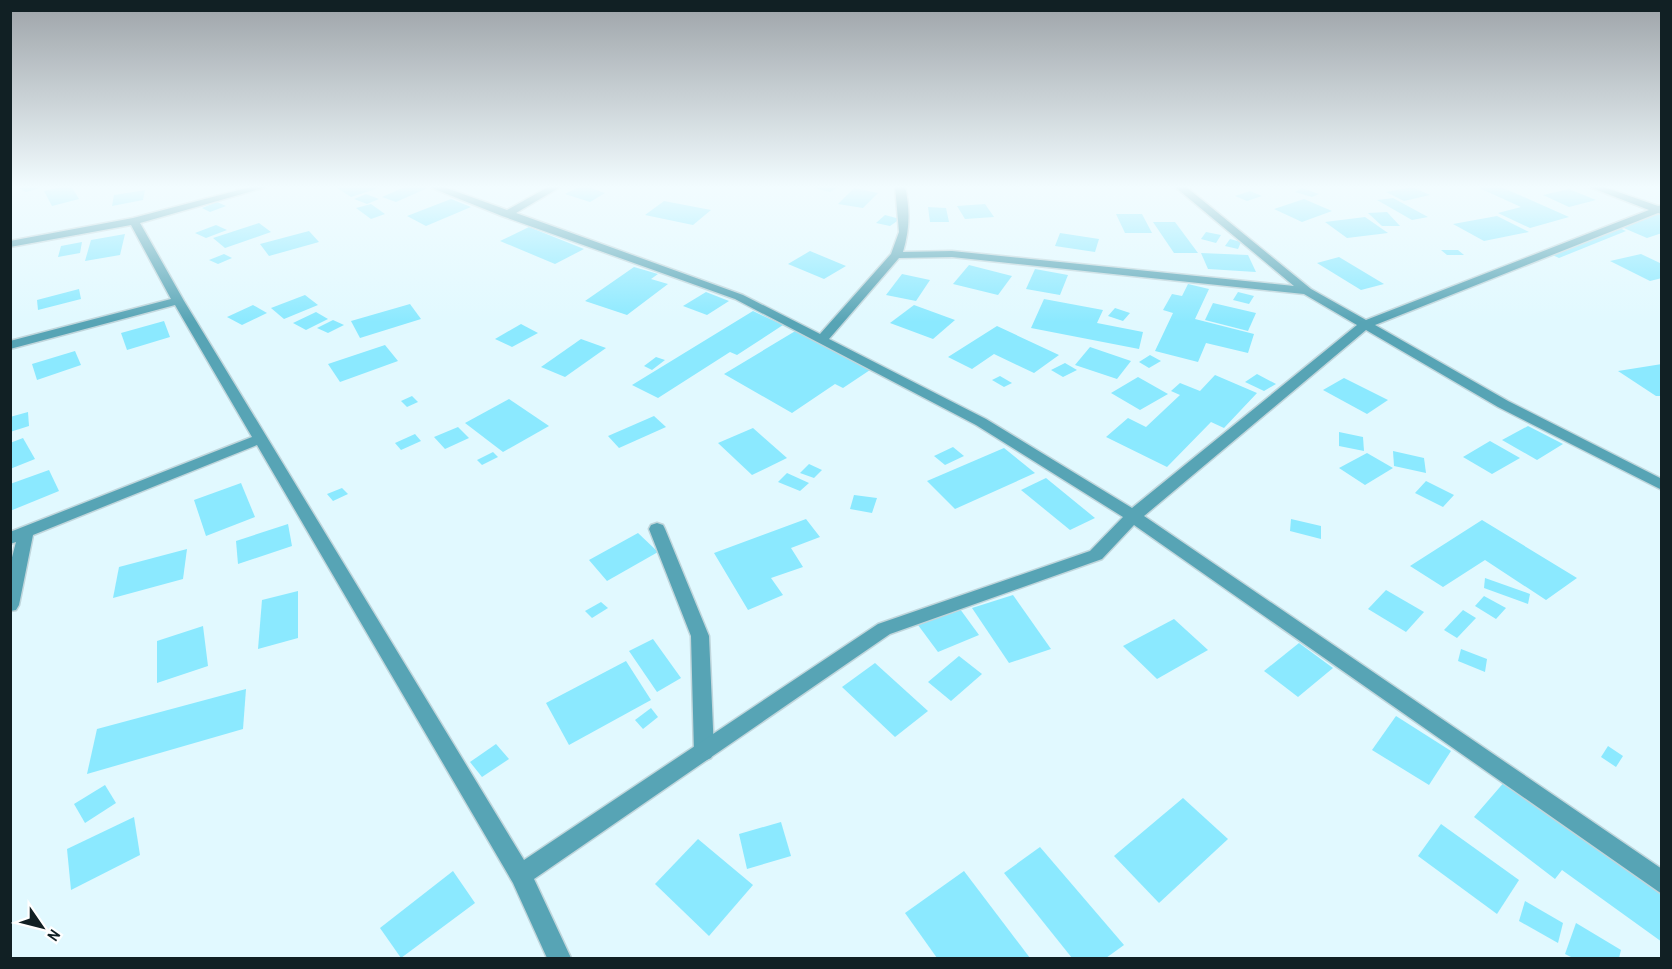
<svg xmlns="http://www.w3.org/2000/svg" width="1672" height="969" font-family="'Archivo Narrow',sans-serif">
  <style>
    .building { fill: #8be9ff }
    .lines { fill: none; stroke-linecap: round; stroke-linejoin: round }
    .service-casing { stroke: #c0d6dc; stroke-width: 3 }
    .minor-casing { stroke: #c0d6dc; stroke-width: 3 }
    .service { fill: #57a4b5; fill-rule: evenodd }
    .minor { fill: #57a4b5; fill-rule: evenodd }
  </style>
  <rect width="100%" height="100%" fill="#e1f9ff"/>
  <!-- building -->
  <g class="building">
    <polygon points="26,186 44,186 44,187 26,192 19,188"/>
    <polygon points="64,186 71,186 79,199 52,206 44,191"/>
    <polygon points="334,186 375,186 379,188 351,197"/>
    <polygon points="407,186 432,186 396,202 382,197"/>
    <polygon points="580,186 595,186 591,188 605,193 590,202 565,194"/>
    <polygon points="817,186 840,186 830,192 814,188"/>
    <polygon points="1483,186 1499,186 1569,217 1530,228 1498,213 1521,207 1477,187"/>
    <polygon points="1412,187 1430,195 1404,201 1386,192"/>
    <polygon points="854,188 878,193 863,208 838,204"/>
    <polygon points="1302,188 1319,194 1312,197 1295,192"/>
    <polygon points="1569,189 1596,200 1569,207 1543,195"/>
    <polygon points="145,190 143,200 112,206 114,195"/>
    <polygon points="1250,191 1262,196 1247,201 1235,196"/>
    <polygon points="366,194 379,199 367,204 354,199"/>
    <polygon points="1393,198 1428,217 1412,220 1377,200"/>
    <polygon points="451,199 471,207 426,226 407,216"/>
    <polygon points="1304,199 1332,211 1302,222 1274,209"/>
    <polygon points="664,201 711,210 693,225 645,215"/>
    <polygon points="217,202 226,206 210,212 202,208"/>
    <polygon points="371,204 385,214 371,219 356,208"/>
    <polygon points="985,204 994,217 965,219 957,206"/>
    <polygon points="928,207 946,208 949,222 930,222"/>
    <polygon points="1387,212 1400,226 1382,226 1368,213"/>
    <polygon points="1116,214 1142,214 1152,233 1125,233"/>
    <polygon points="1659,214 1662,215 1662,233 1647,238 1619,226"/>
    <polygon points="885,215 900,219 890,226 876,223"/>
    <polygon points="1497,216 1529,232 1484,241 1453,224"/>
    <polygon points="1365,217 1388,233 1347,238 1325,222"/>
    <polygon points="1153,222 1175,222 1198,253 1174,253"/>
    <polygon points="259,223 271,232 225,248 213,238"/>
    <polygon points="216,225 227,230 206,238 195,233"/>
    <polygon points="1615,226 1626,231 1559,258 1548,253"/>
    <polygon points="529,227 584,249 555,264 500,241"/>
    <polygon points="309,231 319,242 269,256 260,244"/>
    <polygon points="1206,232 1221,235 1216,243 1201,239"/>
    <polygon points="1060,233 1099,239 1095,252 1055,246"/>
    <polygon points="125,234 120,255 85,261 91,240"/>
    <polygon points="1230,239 1241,242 1238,249 1225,246"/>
    <polygon points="82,242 80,253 58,257 61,246"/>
    <polygon points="1441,250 1458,250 1464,255 1447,255"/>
    <polygon points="810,251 846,266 824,279 788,264"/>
    <polygon points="1201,253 1248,255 1256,272 1208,269"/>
    <polygon points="224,254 232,258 218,264 209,260"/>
    <polygon points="1641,254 1662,264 1662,278 1650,281 1610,261"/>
    <polygon points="1339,257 1384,284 1361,290 1317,263"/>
    <polygon points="969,265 1012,276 998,295 953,284"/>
    <polygon points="634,267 658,274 651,279 668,284 627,315 585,301"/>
    <polygon points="1035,269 1068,275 1060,295 1026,289"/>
    <polygon points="902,274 930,280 916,301 886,295"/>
    <polygon points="1188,284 1209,289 1195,319 1254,334 1248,353 1206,343 1198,362 1155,351 1173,313 1163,310 1172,294 1182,296"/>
    <polygon points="79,289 81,299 38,310 37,300"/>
    <polygon points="706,292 729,301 707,315 683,306"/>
    <polygon points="1238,292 1254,296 1249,304 1233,300"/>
    <polygon points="305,295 318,305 284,319 271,308"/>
    <polygon points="1044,299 1103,310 1097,323 1143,332 1139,349 1031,328"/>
    <polygon points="1213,303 1256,313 1248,331 1205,320"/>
    <polygon points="410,304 421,319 360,338 351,321"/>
    <polygon points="253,305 267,313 242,325 227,317"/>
    <polygon points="914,305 955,320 933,339 890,323"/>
    <polygon points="1115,308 1130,313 1123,321 1108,316"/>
    <polygon points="753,311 783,325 737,355 730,352 658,398 632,385"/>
    <polygon points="316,312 328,319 306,330 293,323"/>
    <polygon points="333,320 344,325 328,333 317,328"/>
    <polygon points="164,321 170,337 127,350 121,333"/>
    <polygon points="521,324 538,333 512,347 495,339"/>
    <polygon points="997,326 1059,355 1034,373 994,354 972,369 948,357"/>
    <polygon points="797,330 873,368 843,388 835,384 792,413 724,374"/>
    <polygon points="581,339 606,348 565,377 541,367"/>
    <polygon points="385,345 398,361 340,382 328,364"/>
    <polygon points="1090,347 1131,361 1117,379 1075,365"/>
    <polygon points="75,351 81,365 37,380 32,364"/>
    <polygon points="1150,355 1161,361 1149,368 1139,362"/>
    <polygon points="656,357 665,360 652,370 644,366"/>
    <polygon points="1065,363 1077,370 1063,377 1051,370"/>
    <polygon points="1662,364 1662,396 1656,396 1618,371"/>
    <polygon points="1257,374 1276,384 1264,391 1245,382"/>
    <polygon points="1215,375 1257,393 1224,428 1211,422 1167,467 1106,437 1128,418 1146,427 1180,395 1171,391 1180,383 1200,391"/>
    <polygon points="1000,376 1012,383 1004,387 992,380"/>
    <polygon points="1138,377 1168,394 1140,410 1111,393"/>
    <polygon points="1344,378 1388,400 1367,414 1323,390"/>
    <polygon points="412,396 418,402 407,407 401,401"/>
    <polygon points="509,399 549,426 503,452 465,423"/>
    <polygon points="28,412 29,426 10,432 10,417"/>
    <polygon points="654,416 666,427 619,448 608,436"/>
    <polygon points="1528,426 1563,444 1537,460 1502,440"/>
    <polygon points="458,427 469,438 445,449 434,437"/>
    <polygon points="753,428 787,458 752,475 718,443"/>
    <polygon points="1339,432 1363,437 1364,451 1339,446"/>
    <polygon points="415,434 421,441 401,450 395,443"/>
    <polygon points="23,438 35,459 10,469 10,443"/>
    <polygon points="1490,441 1520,458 1492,474 1463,457"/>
    <polygon points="953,447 964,456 945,465 934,456"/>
    <polygon points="1004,448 1035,473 955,509 927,481"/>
    <polygon points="1393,451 1424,458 1426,473 1394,466"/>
    <polygon points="493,452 498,457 482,465 477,460"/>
    <polygon points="1367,453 1393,468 1365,485 1339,468"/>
    <polygon points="809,464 822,470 814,478 800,473"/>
    <polygon points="49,470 59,491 10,511 10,484"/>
    <polygon points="787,473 809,483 800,491 778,482"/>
    <polygon points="1046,478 1095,518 1070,530 1021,490"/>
    <polygon points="1426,481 1454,495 1443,507 1415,493"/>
    <polygon points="241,483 255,517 206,536 194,500"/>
    <polygon points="342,488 348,494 333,501 327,494"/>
    <polygon points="854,495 877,498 872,513 850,509"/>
    <polygon points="806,519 820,537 791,548 803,567 771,578 783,595 748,610 714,553"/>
    <polygon points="1291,519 1321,526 1321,539 1290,531"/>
    <polygon points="1482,520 1577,578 1546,600 1485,560 1443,587 1410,566"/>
    <polygon points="288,524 292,546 238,564 236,541"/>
    <polygon points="638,533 658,552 607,581 589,560"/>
    <polygon points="187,549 183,579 113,598 119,567"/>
    <polygon points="1485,578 1530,594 1528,604 1484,588"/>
    <polygon points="1386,590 1424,612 1406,632 1368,609"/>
    <polygon points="298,591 298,638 258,649 262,600"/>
    <polygon points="1013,595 1051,649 1009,663 972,608"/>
    <polygon points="1484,596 1506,608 1496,619 1475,606"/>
    <polygon points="601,602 608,608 592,618 585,611"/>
    <polygon points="960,609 979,635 938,652 918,625"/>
    <polygon points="1463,610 1476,618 1457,638 1444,630"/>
    <polygon points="1174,619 1208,650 1157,679 1123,646"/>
    <polygon points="203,626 208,666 157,683 157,641"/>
    <polygon points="653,639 681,678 657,692 629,651"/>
    <polygon points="1299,643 1333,668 1298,697 1264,671"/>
    <polygon points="1461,649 1487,659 1485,672 1458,661"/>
    <polygon points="959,656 982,674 951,701 928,682"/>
    <polygon points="626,661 651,700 569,745 546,703"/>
    <polygon points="875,663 928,711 895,737 842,687"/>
    <polygon points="246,689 243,729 87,774 97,729"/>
    <polygon points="651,708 658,717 643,729 635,720"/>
    <polygon points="1396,716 1451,751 1429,785 1372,750"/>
    <polygon points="496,744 509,759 482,777 470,762"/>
    <polygon points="1608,746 1623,756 1616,767 1601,757"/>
    <polygon points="1506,780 1662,889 1662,942 1562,870 1555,879 1474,817"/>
    <polygon points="105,785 116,803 85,823 74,804"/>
    <polygon points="1183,798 1228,839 1159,903 1114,856"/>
    <polygon points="134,817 140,855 71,890 67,849"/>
    <polygon points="781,822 791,856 747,869 739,834"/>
    <polygon points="1441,824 1519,880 1497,914 1418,856"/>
    <polygon points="698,839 753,885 709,936 655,884"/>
    <polygon points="1040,847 1124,945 1106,958 1072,958 1004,873"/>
    <polygon points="453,871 475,903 401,958 380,928"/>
    <polygon points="964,871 1030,958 937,958 905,913"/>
    <polygon points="1525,901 1563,923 1558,943 1519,921"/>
    <polygon points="1576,923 1621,950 1619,958 1573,958 1565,954"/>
  </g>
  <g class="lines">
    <!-- service casing -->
    <g class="service-casing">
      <polygon id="service" points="657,523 663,525 665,529 709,636 714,752 711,758 704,761 697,758 694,752 691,636 649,529 651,525"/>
    </g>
    <!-- minor casing -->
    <g class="minor-casing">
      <path id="minor" d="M254 186H270L140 223 184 301 524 860 878 624 1090 551 1123 517 976 425 735 299 502 216 427 186H441L507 210 550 186H562L516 213 743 295 820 334 891 254 899 232 895 186H905C910 210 910 228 903 252L952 251 1294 286 1174 186H1185L1311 289 1366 320 1649 210 1587 186H1601L1658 206 1662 205V214L1658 213 1375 325 1508 401 1662 479V490L1498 407 1366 330 1144 516 1662 869V894L1134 525 1102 559 890 634 534 879 571 958H547L513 883 257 445 33 535 19 605 16 610 10 611V565L16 542 10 544V532L252 437 175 305 10 349V341L171 299 131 225 10 247V241L133 218ZM952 257 1304 294 1357 325 1132 508 986 419 829 339 899 258Z"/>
    </g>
    <!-- service -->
    <use href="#service" class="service"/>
    <!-- minor -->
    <use href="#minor" class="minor"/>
  </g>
  <!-- sky -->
  <linearGradient id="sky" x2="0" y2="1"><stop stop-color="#9da3a8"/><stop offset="0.58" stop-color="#f2fcff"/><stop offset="1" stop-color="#f2fcff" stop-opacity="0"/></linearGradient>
  <rect width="1672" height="322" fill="url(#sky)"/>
  <!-- border -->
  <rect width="1672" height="969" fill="none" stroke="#112024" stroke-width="24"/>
  <!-- north arrow -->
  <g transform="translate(42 927) rotate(125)" stroke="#ffffff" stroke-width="4.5" paint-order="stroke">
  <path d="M0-4.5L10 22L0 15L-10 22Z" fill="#112024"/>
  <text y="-9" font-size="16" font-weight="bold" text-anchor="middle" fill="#112024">N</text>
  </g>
</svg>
